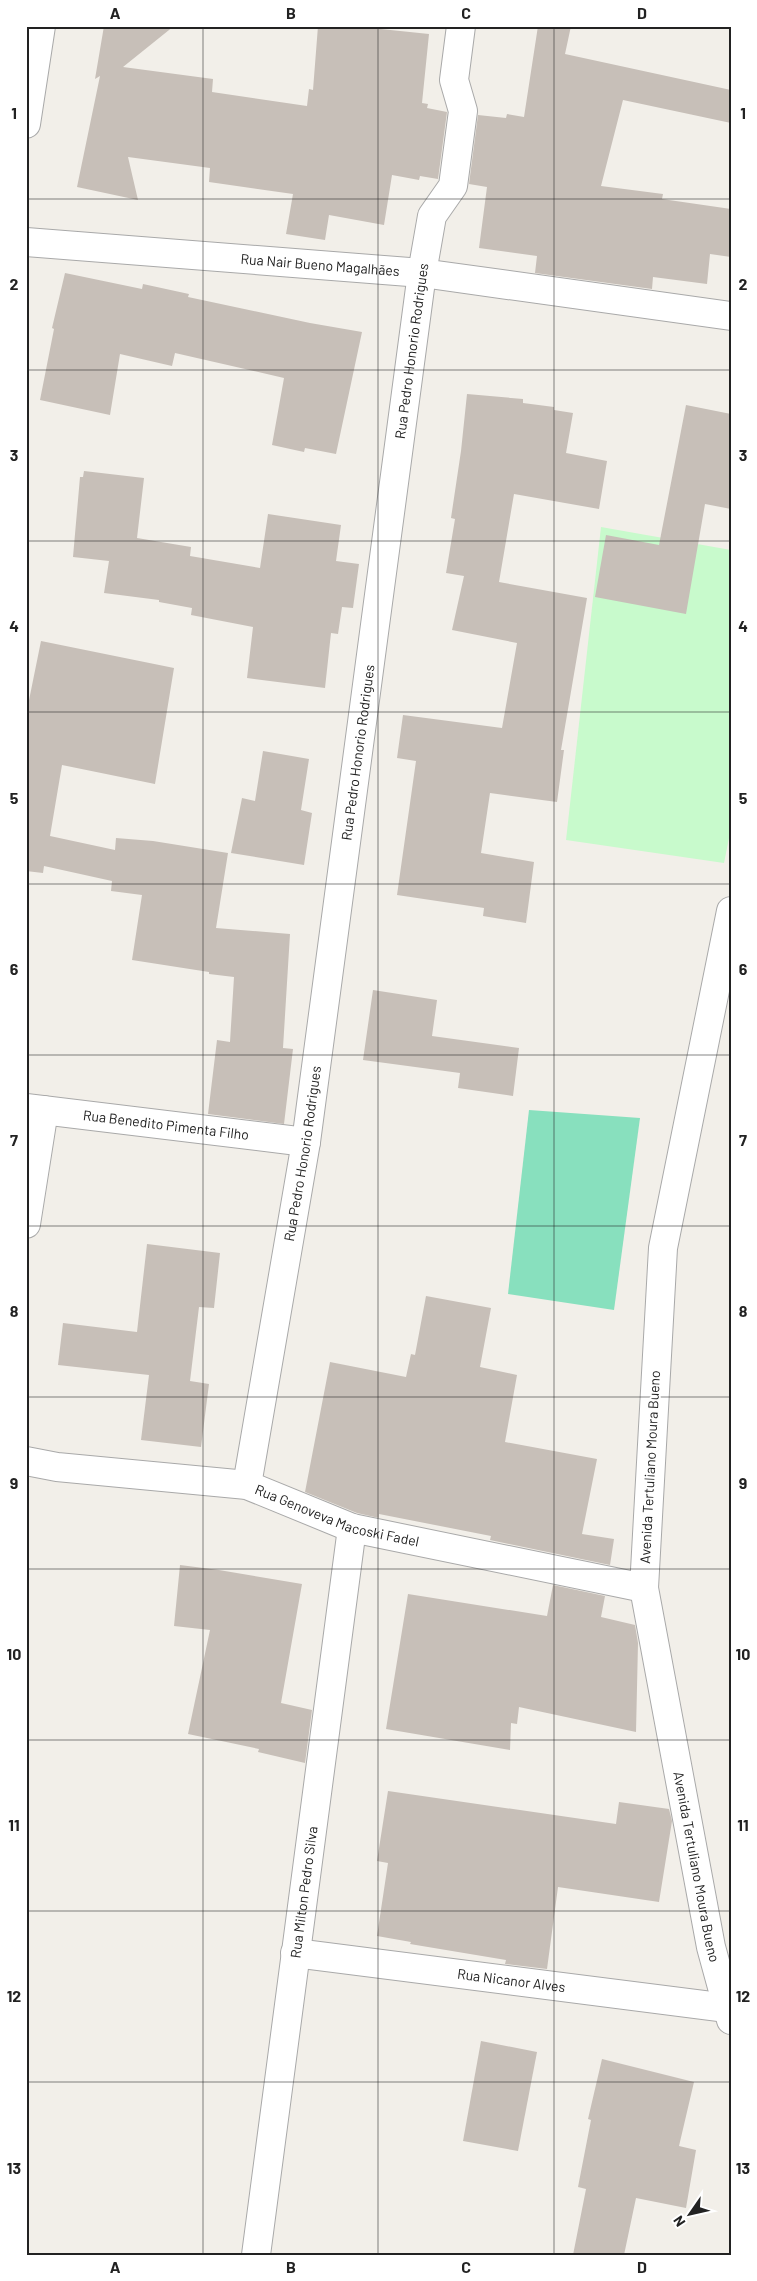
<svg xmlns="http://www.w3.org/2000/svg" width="757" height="2281" font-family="Barlow,sans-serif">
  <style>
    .park { fill: #c8facc }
    .pitch { fill: #88e0be }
    .building { fill: #c7bfb8 }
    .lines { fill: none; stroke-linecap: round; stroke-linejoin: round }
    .street-casing { stroke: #a9a9a9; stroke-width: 30 }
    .street { stroke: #fff; stroke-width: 28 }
    .grid { fill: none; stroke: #222; stroke-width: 1; stroke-opacity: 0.55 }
    .labels { text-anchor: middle; stroke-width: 4; stroke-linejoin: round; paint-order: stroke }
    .street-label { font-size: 14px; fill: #222; stroke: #fff }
    .neatline { fill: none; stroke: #222; stroke-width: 2 }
    .grid-label { font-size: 16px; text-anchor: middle; font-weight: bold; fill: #222 }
  </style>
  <rect width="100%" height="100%" fill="#f2efe9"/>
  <!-- park -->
  <polygon class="park" points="601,527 731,550 731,828 724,863 566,840"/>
  <!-- pitch -->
  <polygon class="pitch" points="529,1110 640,1118 614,1310 508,1294"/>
  <!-- building -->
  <g class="building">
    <polygon points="104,26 174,26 123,67 213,79 212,92 307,106 309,89 313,90 318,26 352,26 429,34 422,103 428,104 427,108 447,112 438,179 420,176 419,180 392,175 384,225 329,215 325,240 286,234 293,194 209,182 210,168 128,157 138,200 77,187 100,76 95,79"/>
    <polygon points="538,26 571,26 565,54 731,90 731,123 623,100 601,186 663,194 662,199 731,209 731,257 710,254 707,284 653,277 652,289 535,273 537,256 479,248 487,187 469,184 478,115 506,118 507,114 524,117"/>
    <polygon points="65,273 142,289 143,284 189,294 188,297 310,323 362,332 336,454 305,448 304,452 272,445 284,378 175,353 172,366 120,354 110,415 40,400 54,329 52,328"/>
    <polygon points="467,394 523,399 523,403 554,407 554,410 573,413 566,453 607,461 599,509 514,494 499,582 587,598 561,750 564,750 557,802 490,793 481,853 534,862 526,923 483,916 484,908 397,895 416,761 397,758 403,715 502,728 517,643 452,630 464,576 446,573 455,519 451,518 461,451"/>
    <polygon points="686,405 731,414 731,509 705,504 686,614 595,597 606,535 659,545"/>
    <polygon points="84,471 144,478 137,538 191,547 190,556 260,568 268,514 341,525 336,561 359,564 353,608 342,607 338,634 331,633 325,688 247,678 253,627 191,615 192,608 159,602 159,600 104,593 109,561 73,557 80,477 83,477"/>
    <polygon points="41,641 174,668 155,784 62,765 50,836 115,850 116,838 153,841 228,853 216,928 290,934 283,1048 293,1049 284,1124 208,1114 217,1040 230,1042 234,977 209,974 209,972 132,960 142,895 111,891 112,881 44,866 43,873 26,871 26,715"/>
    <polygon points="263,751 309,759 301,810 312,813 304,865 231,853 242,798 255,801"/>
    <polygon points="373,990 437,1000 432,1036 519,1048 513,1096 458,1088 460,1073 363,1060"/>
    <polygon points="147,1244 220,1253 214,1308 199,1307 190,1381 209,1384 201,1447 141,1440 149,1375 58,1365 63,1323 137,1332"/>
    <polygon points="426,1296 491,1308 480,1367 517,1375 505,1442 597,1459 582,1534 614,1539 610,1565 490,1540 491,1536 379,1514 379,1518 357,1513 305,1492 330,1362 406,1377 411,1354 415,1355"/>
    <polygon points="180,1565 219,1570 302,1584 281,1703 312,1710 305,1763 258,1752 259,1749 188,1734 210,1630 174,1626"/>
    <polygon points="553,1585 605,1596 601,1617 635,1625 638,1643 636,1732 519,1707 517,1724 511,1723 510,1750 386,1729 408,1594 547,1616"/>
    <polygon points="388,1791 616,1824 619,1802 669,1809 672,1821 659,1902 558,1887 547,1969 505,1964 506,1960 410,1944 411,1942 377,1936 388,1863 377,1861"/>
    <polygon points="481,2041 537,2052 518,2151 463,2141"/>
    <polygon points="602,2059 694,2082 679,2146 696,2150 686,2208 636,2198 624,2255 573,2255 586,2189 578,2187 591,2120 588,2119"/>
  </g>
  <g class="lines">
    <!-- street casing -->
    <g class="street-casing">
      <g id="street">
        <polyline points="26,124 41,26"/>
        <path id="s1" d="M26 242 422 273 731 316"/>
        <path id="s2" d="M731 911 663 1248 644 1588 711 1947 731 2020"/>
        <path id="s3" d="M26 1108 306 1142"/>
        <polyline points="26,1224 44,1110"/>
        <path id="s4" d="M26 1461 57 1467 247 1485 352 1528 644 1588"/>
        <path id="s5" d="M247 1485 306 1142 422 273 432 216 453 186 463 111 454 80 461 26"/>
        <path id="s6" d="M295 1953 727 2008"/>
        <path id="s7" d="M256 2255 352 1528"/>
      </g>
    </g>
    <!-- street -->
    <use href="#street" class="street"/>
  </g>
  <!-- grid -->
  <path class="grid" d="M203 26V2255M378 26V2255M554 26V2255M26 199H731M26 370H731M26 541H731M26 712H731M26 884H731M26 1055H731M26 1226H731M26 1397H731M26 1569H731M26 1740H731M26 1911H731M26 2082H731"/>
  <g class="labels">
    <!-- street labels -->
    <g class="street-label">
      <text dy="5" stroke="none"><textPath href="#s1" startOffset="295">Rua Nair Bueno Magalhães</textPath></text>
      <text dy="5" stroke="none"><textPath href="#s5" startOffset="1146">Rua Pedro Honorio Rodrigues</textPath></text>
      <text dy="5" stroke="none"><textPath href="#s5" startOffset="741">Rua Pedro Honorio Rodrigues</textPath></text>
      <text dy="5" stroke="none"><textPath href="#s3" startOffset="141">Rua Benedito Pimenta Filho</textPath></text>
      <text dy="5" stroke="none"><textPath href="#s5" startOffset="336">Rua Pedro Honorio Rodrigues</textPath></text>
      <text transform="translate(650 1467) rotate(-87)" y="5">Avenida Tertuliano Moura Bueno</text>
      <text dy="5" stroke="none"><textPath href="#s4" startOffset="318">Rua Genoveva Macoski Fadel</textPath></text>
      <text dy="5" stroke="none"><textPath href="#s2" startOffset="968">Avenida Tertuliano Moura Bueno</textPath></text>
      <text dy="5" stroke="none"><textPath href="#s7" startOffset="366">Rua Milton Pedro Silva</textPath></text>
      <text dy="5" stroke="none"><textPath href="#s6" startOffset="218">Rua Nicanor Alves</textPath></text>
    </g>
  </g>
  <!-- border -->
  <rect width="757" height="2281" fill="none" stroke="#ffffff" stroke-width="55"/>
  <!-- north arrow -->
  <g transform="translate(690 2214) rotate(236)" stroke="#ffffff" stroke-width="4" paint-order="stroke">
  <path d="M0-4L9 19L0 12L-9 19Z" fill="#222222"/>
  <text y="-8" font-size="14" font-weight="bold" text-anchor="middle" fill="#222222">N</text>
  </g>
  <rect x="28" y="28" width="702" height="2226" class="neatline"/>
  <g class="grid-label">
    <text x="115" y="19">A</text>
    <text x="291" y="19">B</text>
    <text x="466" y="19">C</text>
    <text x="642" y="19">D</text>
    <text x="14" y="119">1</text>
    <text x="743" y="119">1</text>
    <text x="14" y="290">2</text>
    <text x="743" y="290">2</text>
    <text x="14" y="461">3</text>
    <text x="743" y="461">3</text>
    <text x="14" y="632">4</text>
    <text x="743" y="632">4</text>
    <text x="14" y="804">5</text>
    <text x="743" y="804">5</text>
    <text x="14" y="975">6</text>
    <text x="743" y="975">6</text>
    <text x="14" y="1146">7</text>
    <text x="743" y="1146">7</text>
    <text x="14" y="1317">8</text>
    <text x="743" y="1317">8</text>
    <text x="14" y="1489">9</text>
    <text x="743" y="1489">9</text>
    <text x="14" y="1660">10</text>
    <text x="743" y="1660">10</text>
    <text x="14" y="1831">11</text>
    <text x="743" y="1831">11</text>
    <text x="14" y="2002">12</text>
    <text x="743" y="2002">12</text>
    <text x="14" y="2174">13</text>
    <text x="743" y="2174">13</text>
    <text x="115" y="2273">A</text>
    <text x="291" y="2273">B</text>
    <text x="466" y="2273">C</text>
    <text x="642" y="2273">D</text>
  </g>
</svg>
